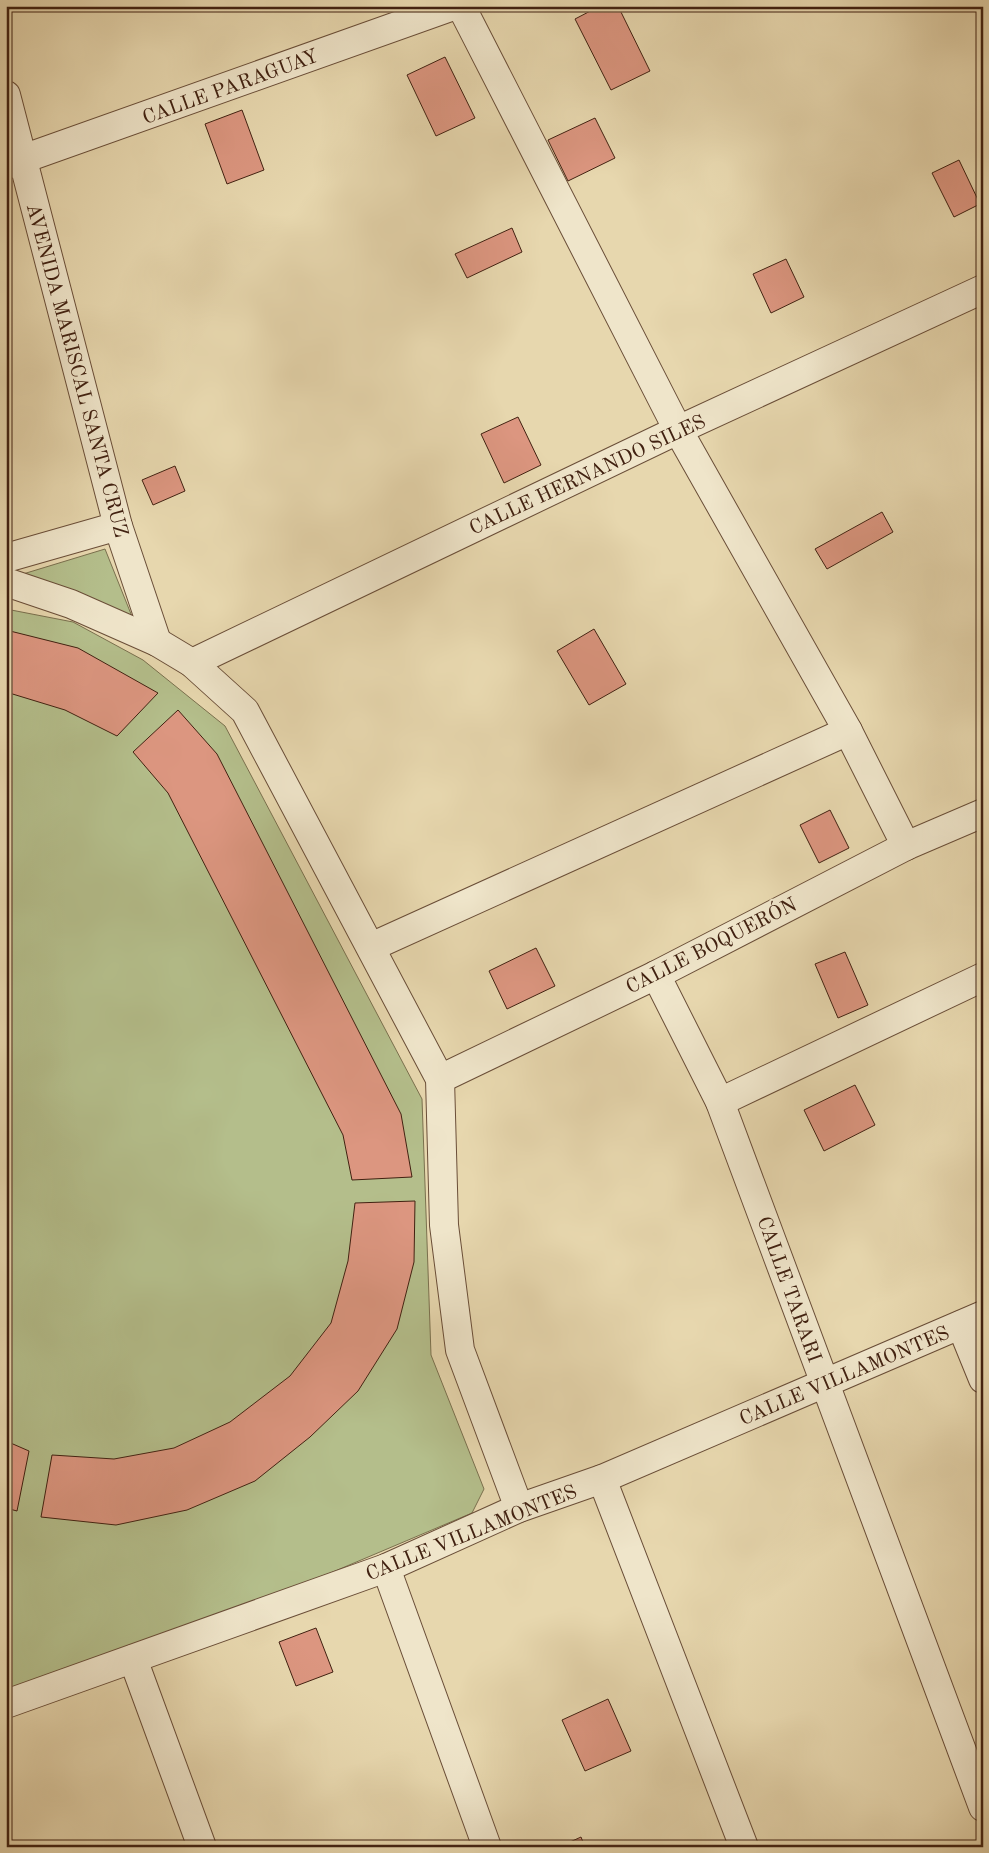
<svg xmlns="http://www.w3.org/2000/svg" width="989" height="1853" font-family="'Old Standard TT',serif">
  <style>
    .green { fill: #b4be8b; stroke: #7a704e }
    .building { fill: #dc9680; stroke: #412111 }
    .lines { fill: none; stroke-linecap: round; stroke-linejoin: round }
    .minor-casing { stroke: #6a4e38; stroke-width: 30 }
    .minor { stroke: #efe5ca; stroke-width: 28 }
    .labels { text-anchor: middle; stroke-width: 4; stroke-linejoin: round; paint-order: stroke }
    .street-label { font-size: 20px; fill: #412111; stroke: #efe5ca }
  </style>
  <rect width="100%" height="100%" fill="#e7d7ae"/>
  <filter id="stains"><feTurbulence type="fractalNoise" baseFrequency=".004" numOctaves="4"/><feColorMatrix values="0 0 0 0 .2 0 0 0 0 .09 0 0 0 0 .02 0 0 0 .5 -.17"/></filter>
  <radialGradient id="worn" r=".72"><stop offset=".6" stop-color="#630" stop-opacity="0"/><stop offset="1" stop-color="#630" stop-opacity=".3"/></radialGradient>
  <!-- green -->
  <g class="green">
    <polygon points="105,549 133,619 23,574"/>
    <polygon points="6,609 73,622 143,660 225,726 422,1099 431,1355 484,1489 472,1513 328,1574 6,1691"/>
  </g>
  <!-- building -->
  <g class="building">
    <polygon points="600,6 618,6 650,71 611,90 575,19"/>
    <polygon points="445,57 475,118 436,136 407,75"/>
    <polygon points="242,110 264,170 227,184 205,124"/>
    <polygon points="595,118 615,158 568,181 548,140"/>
    <polygon points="959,160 980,204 954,217 932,173"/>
    <polygon points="512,228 522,252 467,278 455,254"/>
    <polygon points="786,259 804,297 771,313 753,274"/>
    <polygon points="518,417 541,465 504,483 481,434"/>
    <polygon points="175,466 185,491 153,505 142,480"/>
    <polygon points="882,512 893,532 827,569 815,549"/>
    <polygon points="594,629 626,684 589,705 557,651"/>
    <polygon points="6,630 78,648 158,693 117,736 65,710 6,692"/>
    <polygon points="178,710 217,754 401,1114 412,1177 352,1180 343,1135 168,793 133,752"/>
    <polygon points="830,810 849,848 819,863 800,825"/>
    <polygon points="536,948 555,986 507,1009 489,971"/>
    <polygon points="845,952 868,1005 838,1018 815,964"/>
    <polygon points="855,1085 875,1125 824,1151 804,1110"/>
    <polygon points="415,1201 414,1262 397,1329 358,1391 310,1437 255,1481 187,1510 116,1525 41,1517 52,1455 114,1459 174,1448 230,1422 290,1376 331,1323 348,1261 355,1203"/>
    <polygon points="6,1441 29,1451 17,1511 6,1508"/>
    <polygon points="316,1628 333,1672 296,1686 279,1642"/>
    <polygon points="608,1699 631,1751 585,1771 562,1720"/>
    <polygon points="581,1837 585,1847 559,1847"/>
  </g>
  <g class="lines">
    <!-- minor casing -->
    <g class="minor-casing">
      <g id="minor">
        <polyline points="461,6 678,430 848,731 906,846"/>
        <polyline points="6,95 118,526 157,642"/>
        <polyline points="6,165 453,6"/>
        <polyline points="6,558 118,526"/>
        <polyline points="6,582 71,604 157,642 192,663 245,711 440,1079 444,1225 460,1350 519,1508"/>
        <polyline points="192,663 678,430 983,289"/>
        <polyline points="371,947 848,731"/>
        <polyline points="656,975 720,1102 983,1807"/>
        <polyline points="440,1079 656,975 906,846 983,813"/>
        <polyline points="720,1102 983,977"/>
        <polyline points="961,1325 983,1379"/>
        <polyline points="602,1479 744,1847"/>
        <polyline points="386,1568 487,1847"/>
        <polyline points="133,1659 202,1847"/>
        <polyline points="6,1704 386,1568 519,1508 602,1479 983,1315"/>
      </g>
    </g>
    <!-- minor -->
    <use href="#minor" class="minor"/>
  </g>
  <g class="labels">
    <!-- street labels -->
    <g class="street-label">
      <text transform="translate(230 86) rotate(-20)" y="7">CALLE PARAGUAY</text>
      <text transform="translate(78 370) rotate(75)" y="7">AVENIDA MARISCAL SANTA CRUZ</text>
      <text transform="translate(587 474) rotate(-25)" y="7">CALLE HERNANDO SILES</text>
      <text transform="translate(711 945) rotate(-27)" y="7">CALLE BOQUERÓN</text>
      <text transform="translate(790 1289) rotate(70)" y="7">CALLE TARARI</text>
      <text transform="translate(844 1375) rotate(-23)" y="7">CALLE VILLAMONTES</text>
      <text transform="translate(471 1532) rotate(-22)" y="7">CALLE VILLAMONTES</text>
    </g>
  </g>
  <!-- margin -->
  <rect width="989" height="1853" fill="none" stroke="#e7d7ae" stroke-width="25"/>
  <rect x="8" y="8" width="974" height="1838" fill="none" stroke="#412111" stroke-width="2.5"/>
  <rect x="12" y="12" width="964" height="1828" fill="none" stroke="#412111"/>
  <rect width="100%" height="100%" filter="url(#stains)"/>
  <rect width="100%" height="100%" fill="url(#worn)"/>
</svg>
